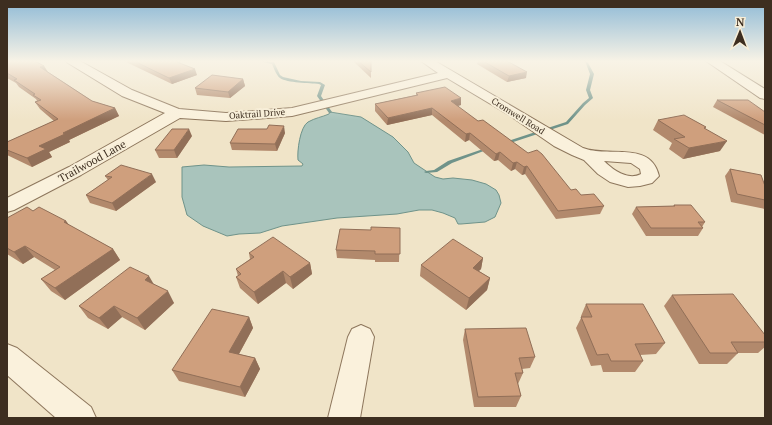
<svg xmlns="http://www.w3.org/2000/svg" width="772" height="425" font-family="'PT Serif',serif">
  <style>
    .water { fill: #a9c4bc; stroke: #6f938a }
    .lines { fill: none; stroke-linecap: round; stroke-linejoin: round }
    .stream { fill: #6f938a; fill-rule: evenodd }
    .minor-casing { stroke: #8d765c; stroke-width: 2 }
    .minor { fill: #faf1dc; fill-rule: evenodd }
    .wall { fill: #b2896c }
    .shaded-wall { fill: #916f58 }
    .building { fill: #cf9f7d; stroke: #916f58 }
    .labels { text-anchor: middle; stroke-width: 4; stroke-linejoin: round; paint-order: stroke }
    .far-street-label { font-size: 9px; fill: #3d2e20; stroke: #f7eed8 }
    .street-label { font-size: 11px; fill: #3d2e20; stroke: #f7eed8 }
  </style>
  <rect width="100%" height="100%" fill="#f0e4c8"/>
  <!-- water -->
  <path class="water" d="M330 112 361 117 393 137 408 152 414 163 435 177 443 179 453 178 472 180 486 184 496 190 499 195 501 203 495 217 485 222 461 224H458L455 218 443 213 432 210H419L397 214 337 218 282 226 260 233 239 234 227 236 203 226 187 215 182 197V167L204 165 229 167 302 166 303 164 298 160C297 151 300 127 308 122 315 118 322 117 329 114Z"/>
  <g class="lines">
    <!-- stream -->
    <g class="stream">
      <path d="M263 61 274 62 280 75 283 77 301 81 320 82 325 85 321 96 332 112 331 113H329L317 96 321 85 319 84C310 83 287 83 280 78 276 75 274 68 272 64L263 62Z"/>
      <polygon points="585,61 587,61 594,74 590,90 593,98 585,105 568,124 507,144 505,144 505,142 566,122 583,103 589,98 586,90 590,74"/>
      <polygon points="486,148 488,148 489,149 452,163 437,172 426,173 424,172 426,171 434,170 448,161"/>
    </g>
    <!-- minor casing -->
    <g class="minor-casing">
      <g id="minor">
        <path d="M66 61H80L132 90 179 109 226 113 292 108 438 73 421 61H435L583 148C608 158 651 140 659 176L652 183 640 186 628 187 610 182 598 174 584 160 572 155 554 146 509 115 447 78 292 116 226 121 180 118 81 175 14 210 7 212V198L69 167 165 113 122 96 68 63ZM604 161 631 163 640 169 641 174C628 181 613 170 604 161Z"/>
        <polygon points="706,61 720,61 765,89 765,99 760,98"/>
        <polygon points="361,325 370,329 374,337 360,418 328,418 348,337 352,329"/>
        <polygon points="7,344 17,348 91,407 96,418 56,418 7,375"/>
      </g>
    </g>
    <!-- minor -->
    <use href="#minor" class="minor"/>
  </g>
  <!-- wall -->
  <g class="wall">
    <polygon points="7,61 44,66 48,72 92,101 115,108 119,116 69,140 70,142 49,152 52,157 32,167 7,155 7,142 54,121 40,109 35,102 37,101 36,99 19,87 16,83 7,78"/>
    <polygon points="124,61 180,61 181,64 197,75 172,84"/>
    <polygon points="353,61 371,61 371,78"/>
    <polygon points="478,61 507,61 526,78 507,82 477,64"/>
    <polygon points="243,79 245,86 230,98 197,95 195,88"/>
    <polygon points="416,93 461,105 457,106 571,190 581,195 604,206 600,214 556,219 525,174 522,175 515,169 511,171 498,160 494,161 469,140 465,142 432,115 387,125 375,111 375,104 416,95"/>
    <polygon points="717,100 765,112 765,135 713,107"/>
    <polygon points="658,120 706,127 705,128 720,151 683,159 669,149 672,143 653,130"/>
    <polygon points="267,129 285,133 277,151 232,150 230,143"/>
    <polygon points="192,136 177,158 159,158 155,150"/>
    <polygon points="730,169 765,186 765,209 731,202 725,176"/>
    <polygon points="105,176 156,182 116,211 90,203 86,195 108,180"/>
    <polygon points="674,205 705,222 702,227 703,228 698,236 646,236 632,214 636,207 673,206"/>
    <polygon points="33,211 66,221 69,225 113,249 120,260 65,300 51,291 41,279 55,270 34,257 23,264 7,254 7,218"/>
    <polygon points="400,228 399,262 375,262 375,260 337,258 336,250 371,230"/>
    <polygon points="249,253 310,263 312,274 293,289 286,283 258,304 240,288 236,277 238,276 236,269 250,259"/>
    <polygon points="483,258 481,269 479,271 490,278 487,290 466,310 420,276 421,265"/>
    <polygon points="154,285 174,303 145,330 122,317 108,329 88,318 79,306"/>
    <polygon points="672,295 765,335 765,347 758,353 738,353 727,364 699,364 664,306"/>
    <polygon points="586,304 665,343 656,354 640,355 643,361 635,372 603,372 601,365 591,366 576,328 581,318 581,316"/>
    <polygon points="249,317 253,328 239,354 255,358 260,369 245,397 179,381 172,370"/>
    <polygon points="465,329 535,357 530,368 522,369 523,373 518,384 521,396 516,407 474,407 463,340"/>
  </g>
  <!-- shaded-wall -->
  <g class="shaded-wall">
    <polygon points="44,66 48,73 40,67"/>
    <polygon points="195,69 197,75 172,84 169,78"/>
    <polygon points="527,72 526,78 507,82 509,76"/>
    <polygon points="243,79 245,86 230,98 228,92"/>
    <polygon points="461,98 461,105 450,108 451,101"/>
    <polygon points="115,108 119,116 69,140 70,142 49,152 52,157 32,167 27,158 39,146 63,133"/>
    <polygon points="432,108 432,115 387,125 388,118"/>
    <polygon points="284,126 285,133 277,151 275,144"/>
    <polygon points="189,129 192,136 177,158 174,150"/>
    <polygon points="470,133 469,140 465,142 466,134"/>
    <polygon points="727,141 720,151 683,159 689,148"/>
    <polygon points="500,152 498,160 494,161 496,154"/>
    <polygon points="517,162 515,169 511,171 513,163"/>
    <polygon points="527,166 525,174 522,175 524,167"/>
    <polygon points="152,174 156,182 116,211 112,203"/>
    <polygon points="66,221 74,232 64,222"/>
    <polygon points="25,246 34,257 23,264 14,252"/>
    <polygon points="113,249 120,260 65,300 55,288"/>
    <polygon points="483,258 481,269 470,279 473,268"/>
    <polygon points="310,263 312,274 293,289 290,277"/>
    <polygon points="283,271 286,283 258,304 254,292"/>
    <polygon points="149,276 156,288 145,280"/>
    <polygon points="490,278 487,290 466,310 469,298"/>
    <polygon points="168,291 174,303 145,330 137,318"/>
    <polygon points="114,306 122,317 108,329 99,318"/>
    <polygon points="249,317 253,328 234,363 229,352"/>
    <polygon points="255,358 260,369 245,397 240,387"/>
  </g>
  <!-- building -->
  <g class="building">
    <polygon points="7,61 35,61 44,66 40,67 92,101 115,108 63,133 65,134 39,146 46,149 27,158 7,150 7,142 58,119 35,102 41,100 33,95 35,94 14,80 17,79 7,73"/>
    <polygon points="134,61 180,61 177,62 195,69 169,78"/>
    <polygon points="358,61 371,61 371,72"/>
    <polygon points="483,61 507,61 527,72 509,76"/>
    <polygon points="212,75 243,79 228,92 195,88"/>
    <polygon points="445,87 461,98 451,101 478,121 483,120 528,153 537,150 542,154 571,190 576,189 581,195 594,194 604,206 558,211 527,166 524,167 517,162 513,163 500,152 496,154 470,133 466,134 432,108 388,118 375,104 418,95 416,93"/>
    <polygon points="717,100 748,100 765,112 765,125"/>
    <polygon points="684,115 706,127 704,128 727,141 689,148 674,139 685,137 658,120"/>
    <polygon points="269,125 284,126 275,144 230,143 238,129 267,129"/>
    <polygon points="172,129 189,129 174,150 155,150"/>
    <polygon points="121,165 152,174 112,203 86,195 112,177 105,176"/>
    <polygon points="730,169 761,175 765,186 765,200 737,194"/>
    <polygon points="674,205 691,205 705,222 698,222 703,228 651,228 636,207 675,206"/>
    <polygon points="27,207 33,211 39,207 66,221 64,222 113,249 55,288 41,279 60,267 25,246 14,252 7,248 7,218"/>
    <polygon points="371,227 400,228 400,254 375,254 375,251 336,250 340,229 371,230"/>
    <polygon points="273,237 310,263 290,277 283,271 254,292 236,277 241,274 236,269 254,257 249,253"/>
    <polygon points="453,239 483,258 473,268 490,278 469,298 421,265"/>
    <polygon points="130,267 149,276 145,280 168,291 137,318 114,306 99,318 79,306"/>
    <polygon points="733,294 765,335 765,342 731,342 738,353 710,353 672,295"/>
    <polygon points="586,304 643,304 665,343 635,344 643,361 611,361 608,354 597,355 581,317 592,317"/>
    <polygon points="212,309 249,317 229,352 255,358 240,387 172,370"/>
    <polygon points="526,328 535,357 519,358 523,373 515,373 521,396 478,397 465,329"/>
  </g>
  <!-- sky -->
  <linearGradient id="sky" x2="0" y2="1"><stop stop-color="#8fbad6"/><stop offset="0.51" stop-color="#f8f3e6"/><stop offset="1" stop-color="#f8f3e6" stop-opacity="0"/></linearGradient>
  <rect width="772" height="120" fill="url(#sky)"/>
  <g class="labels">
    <!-- far-street labels -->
    <g class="far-street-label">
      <text transform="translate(257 114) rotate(-4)" y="3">Oaktrail Drive</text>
      <text transform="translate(518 116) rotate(32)" y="3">Cromwell Road</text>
    </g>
    <!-- street labels -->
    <g class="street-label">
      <text transform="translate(92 161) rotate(-29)" y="4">Trailwood Lane</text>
    </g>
  </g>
  <!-- border -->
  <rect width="772" height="425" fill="none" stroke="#3d2e20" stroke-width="16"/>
  <!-- north arrow -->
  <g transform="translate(740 32) rotate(1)" stroke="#f7eed8" stroke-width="3" paint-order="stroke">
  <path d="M0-3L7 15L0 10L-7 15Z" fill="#3d2e20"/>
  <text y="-6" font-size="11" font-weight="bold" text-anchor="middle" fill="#3d2e20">N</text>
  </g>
</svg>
